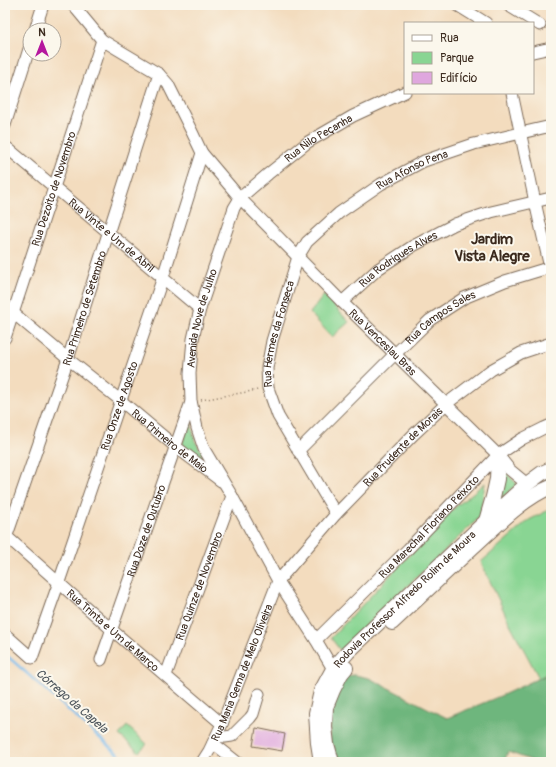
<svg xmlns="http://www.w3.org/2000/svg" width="556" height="767" font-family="Pangolin,sans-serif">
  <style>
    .green { fill: #89d593; stroke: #628058 }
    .forest { fill: #6eb67d; stroke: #54704e }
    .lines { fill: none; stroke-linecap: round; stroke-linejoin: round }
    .stream { stroke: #77baec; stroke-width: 2.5 }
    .building { fill: #dfa7de }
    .minor-casing { stroke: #7b6856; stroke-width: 13 }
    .major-casing { stroke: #7b6856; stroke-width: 16 }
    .path { stroke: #7b6856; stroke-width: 1.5; stroke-dasharray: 1 3; stroke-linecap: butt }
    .minor { stroke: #fff; stroke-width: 11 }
    .major { stroke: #fff; stroke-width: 14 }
    .labels { text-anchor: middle; stroke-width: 4; stroke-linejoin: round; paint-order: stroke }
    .street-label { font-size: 11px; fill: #3b2a1e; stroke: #fbf7ec }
    .water-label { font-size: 12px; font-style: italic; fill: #4d555c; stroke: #fbf7ec }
    .district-label { font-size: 15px; font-weight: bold; fill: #3b2a1e; stroke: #fbf7ec }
  </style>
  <rect width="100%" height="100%" fill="#fbf7ec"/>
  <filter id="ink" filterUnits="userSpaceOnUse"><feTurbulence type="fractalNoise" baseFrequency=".025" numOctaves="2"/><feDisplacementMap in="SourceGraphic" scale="8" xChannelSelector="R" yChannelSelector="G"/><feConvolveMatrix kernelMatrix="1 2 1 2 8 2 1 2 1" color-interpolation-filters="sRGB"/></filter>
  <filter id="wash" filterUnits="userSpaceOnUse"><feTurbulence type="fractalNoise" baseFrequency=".012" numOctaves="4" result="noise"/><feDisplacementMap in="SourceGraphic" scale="16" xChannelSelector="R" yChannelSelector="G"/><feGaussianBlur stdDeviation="0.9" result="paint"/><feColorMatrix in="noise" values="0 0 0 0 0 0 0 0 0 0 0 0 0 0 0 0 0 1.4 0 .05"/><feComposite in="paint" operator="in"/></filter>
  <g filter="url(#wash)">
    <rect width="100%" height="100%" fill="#f3dcbe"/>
    <!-- green -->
    <g class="green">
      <polygon points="324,295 349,322 332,337 310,313"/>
      <polygon points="190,419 195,441 213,470 182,445"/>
      <polygon points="500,467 517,484 500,499"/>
      <polygon points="485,483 480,517 340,650 331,638 453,509"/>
      <polygon points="551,509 551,671 539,678 509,622 481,562 529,520"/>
      <polygon points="127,726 147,744 139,752 119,735"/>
    </g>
    <!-- forest -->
    <polygon class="forest" points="551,674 551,762 536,762 508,752 504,762 338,762 330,743 329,708 343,676 355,675 369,678 447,718 505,694 539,678"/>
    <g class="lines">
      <!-- stream -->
      <polyline class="stream" points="5,654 127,762"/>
    </g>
    <g id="blocks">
      <!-- building -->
      <polygon class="building" points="256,728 285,734 282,751 253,746"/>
    </g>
  </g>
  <g filter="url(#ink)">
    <use href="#blocks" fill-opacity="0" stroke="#7b6856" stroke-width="1"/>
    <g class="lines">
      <!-- minor casing -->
      <g class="minor-casing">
        <g id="minor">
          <path id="s1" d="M73 5 102 40 159 74 168 84 192 132 202 153 240 198 342 302 498 455 510 470 527 484"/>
          <polyline points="457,5 486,23"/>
          <polyline points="509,6 540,25"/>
          <polyline points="35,30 43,5"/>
          <polyline points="533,52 551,48"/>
          <polyline points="512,93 535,202 551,272"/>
          <polyline points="5,125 30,46"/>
          <path id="s2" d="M5 146 200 309"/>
          <path id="s3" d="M342 302 378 269 413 246 455 224 491 212 551 198"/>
          <path id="s4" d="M5 306 68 359 120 400 176 447 221 481"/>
          <path id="s5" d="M5 338 102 40"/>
          <path id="s6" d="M298 451 395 354 430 320 464 298 505 281 551 267"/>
          <path id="s7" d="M336 514 278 416 268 388 267 368 272 341 298 257 307 242 339 213 381 184 424 161 474 144 551 126"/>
          <path id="s8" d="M5 535 112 630 222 724"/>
          <path id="s9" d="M5 541 68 359 159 74"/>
          <path id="s10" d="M5 634 32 658 59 582 163 277 202 153"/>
          <path id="s11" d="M316 640 408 549 498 455 522 439 544 428 551 425"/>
          <path id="s12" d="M101 660 191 402"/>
          <path id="s13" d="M333 669 316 640 278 581 232 496 204 449 197 428 191 401 190 373 193 339 200 309 234 208 240 198 268 174 308 142 353 116 405 92"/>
          <path id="s14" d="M166 675 232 496"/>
          <polyline points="217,736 225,737 232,736 250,718 253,714 259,694"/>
          <polyline points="213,743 237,762"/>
          <path id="s15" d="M202 762 209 751 222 724 278 581 336 514 413 435 446 404 491 370 521 353 551 343"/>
        </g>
      </g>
      <!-- major casing -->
      <g class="major-casing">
        <g id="major">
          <polyline points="486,521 493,497 497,479 498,455"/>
          <path d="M392 623C419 598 446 572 473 547 495 527 523 498 551 487"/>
          <path id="s16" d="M321 762 318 743 316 713 321 691 333 669 348 652 486 521 527 484 542 473 551 469"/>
          <polyline points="332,762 327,744 325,727 326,707 333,690 341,674 346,668"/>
        </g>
      </g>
      <!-- path -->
      <polyline class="path" points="201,400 258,390"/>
      <!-- minor -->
      <use href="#minor" class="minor"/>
      <!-- major -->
      <use href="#major" class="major"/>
    </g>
  </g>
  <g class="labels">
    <!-- street labels -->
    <g class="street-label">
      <text dy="4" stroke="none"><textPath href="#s13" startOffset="615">Rua Nilo Peçanha</textPath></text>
      <text dy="4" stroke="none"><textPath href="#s7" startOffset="425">Rua Afonso Pena</textPath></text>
      <text dy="4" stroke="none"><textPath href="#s5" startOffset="157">Rua Dezoito de Novembro</textPath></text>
      <text dy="4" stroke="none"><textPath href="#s2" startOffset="139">Rua Vinte e Um de Abril</textPath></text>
      <text dy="4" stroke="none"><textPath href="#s3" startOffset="71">Rua Rodrigues Alves</textPath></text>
      <text dy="4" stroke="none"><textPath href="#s9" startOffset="246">Rua Primeiro de Setembro</textPath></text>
      <text dy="4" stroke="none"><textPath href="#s13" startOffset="389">Avenida Nove de Julho</textPath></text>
      <text dy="4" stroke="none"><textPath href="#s6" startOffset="196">Rua Campos Sales</textPath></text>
      <text dy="4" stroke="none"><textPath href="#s7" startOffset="199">Rua Hermes da Fonseca</textPath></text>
      <text dy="4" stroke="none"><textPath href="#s1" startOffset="464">Rua Venceslau Bras</textPath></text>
      <text dy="4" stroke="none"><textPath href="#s10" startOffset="303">Rua Onze de Agosto</textPath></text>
      <text dy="4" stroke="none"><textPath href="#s4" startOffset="213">Rua Primeiro de Maio</textPath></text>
      <text dy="4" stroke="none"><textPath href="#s15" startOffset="380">Rua Prudente de Morais</textPath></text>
      <text dy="4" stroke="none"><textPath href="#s11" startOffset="160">Rua Marechal Floriano Peixoto</textPath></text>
      <text dy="4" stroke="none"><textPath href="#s12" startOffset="137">Rua Doze de Outubro</textPath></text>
      <text dy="4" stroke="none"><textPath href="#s14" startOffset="95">Rua Quinze de Novembro</textPath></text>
      <text dy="4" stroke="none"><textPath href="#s16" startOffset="197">Rodovia Professor Alfredo Rolim de Moura</textPath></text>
      <text dy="4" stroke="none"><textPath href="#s8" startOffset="144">Rua Trinta e Um de Março</textPath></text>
      <text dy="4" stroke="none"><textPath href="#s15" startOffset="98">Rua Maria Gema de Melo Oliveira</textPath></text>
    </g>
    <!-- water labels -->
    <g class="water-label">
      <text transform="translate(72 701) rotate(41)" y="4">Córrego da Capela</text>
    </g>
    <!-- district labels -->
    <g class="district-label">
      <text x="492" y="244">Jardim<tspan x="492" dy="17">Vista Alegre</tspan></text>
    </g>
  </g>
  <!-- margin -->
  <rect width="556" height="767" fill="none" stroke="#fbf7ec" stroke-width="20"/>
  <!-- legend -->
  <rect x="404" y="22" width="130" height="72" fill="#fbf7ec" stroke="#aea59a"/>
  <rect x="412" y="35" width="20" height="6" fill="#ffffff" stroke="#aea59a"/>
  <text x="440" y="42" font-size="12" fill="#3b2a1e">Rua</text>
  <rect x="412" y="52" width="20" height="12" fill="#89d593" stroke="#aea59a"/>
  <text x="440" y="62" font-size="12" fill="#3b2a1e">Parque</text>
  <rect x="412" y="72" width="20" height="12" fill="#dfa7de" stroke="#aea59a"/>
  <text x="440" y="82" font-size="12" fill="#3b2a1e">Edifício</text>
  <!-- north arrow -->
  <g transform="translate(42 42)"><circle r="19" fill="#fbf7ec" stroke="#aea59a"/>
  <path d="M0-3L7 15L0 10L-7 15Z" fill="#b5179e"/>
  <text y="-6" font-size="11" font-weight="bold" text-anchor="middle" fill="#3b2a1e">N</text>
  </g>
</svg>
